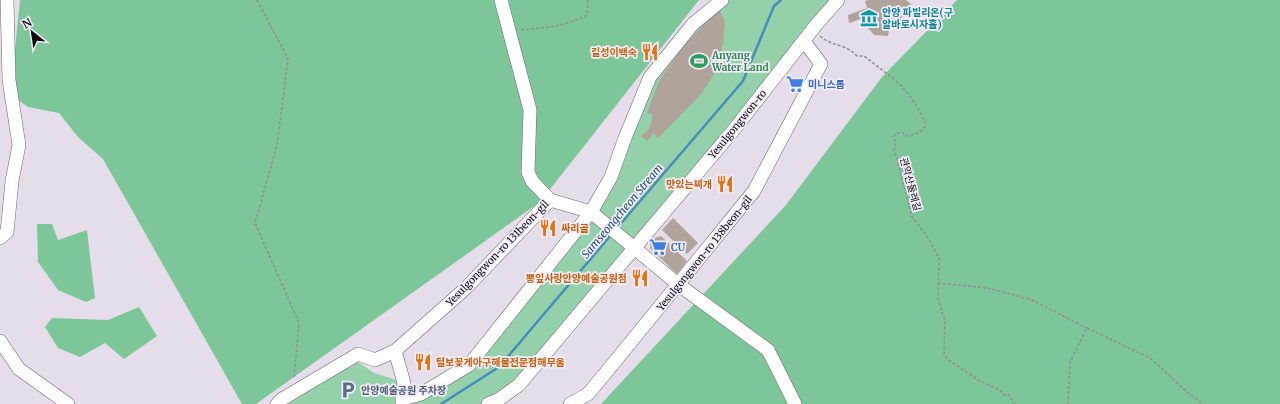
<svg xmlns="http://www.w3.org/2000/svg" width="1280" height="404" font-family="Merriweather,'Noto Sans KR',serif">
  <style>
    .green { fill: #94d1ab }
    .forest { fill: #7dc69a }
    .lines { fill: none; stroke-linecap: round; stroke-linejoin: round }
    .stream { stroke: #488dba; stroke-width: 2.5 }
    .building { fill: #b0a39b }
    .minor-casing { stroke: #6a646f; stroke-width: 14 }
    .path { stroke: #938d96; stroke-width: 1.5; stroke-dasharray: 3 2; stroke-linecap: butt }
    .minor { stroke: #fff; stroke-width: 13 }
    .labels { text-anchor: middle; stroke-width: 3.5; stroke-linejoin: round; paint-order: stroke }
    .culture-label { font-size: 10px; font-weight: bold; fill: #0d838f; stroke: #f2ebf8; text-anchor: start }
    .food-label { font-size: 10px; font-weight: bold; fill: #c56008; stroke: #f2ebf8; text-anchor: end }
    .leisure-label { font-size: 10px; font-weight: bold; fill: #27864d; stroke: #f2ebf8; text-anchor: start }
    .shop-label { font-size: 10px; font-weight: bold; fill: #366cbe; stroke: #f2ebf8; text-anchor: start }
    .street-label { font-size: 10px; fill: #0d0b0f; stroke: #f2ebf8 }
    .service-label { font-size: 10px; font-weight: bold; fill: #4e5e75; stroke: #f2ebf8; text-anchor: start }
    .water-label { font-size: 11px; font-style: italic; fill: #1b5070; stroke: #f2ebf8 }
  </style>
  <rect width="100%" height="100%" fill="#e5deea"/>
  <!-- green -->
  <polygon class="green" points="721,0 833,0 634,246 497,399 485,404 285,404 358,362 374,373 403,382 402,398 468,365 591,211 649,76"/>
  <!-- forest -->
  <g class="forest">
    <polygon points="20,0 699,0 540,202 256,404 242,404 103,159 78,137 59,113 28,107 14,97 13,69"/>
    <polygon points="957,0 1280,0 1280,404 601,404 786,205 882,77"/>
    <polygon points="37,224 52,224 58,240 87,230 95,298 86,302 58,290 38,262"/>
    <polygon points="139,307 157,336 124,359 105,343 80,357 58,348 45,327 52,318 108,320"/>
  </g>
  <g class="lines">
    <!-- stream -->
    <g class="stream">
      <polyline points="617,228 743,81 774,6 781,0"/>
      <polyline points="441,404 499,367 611,235"/>
    </g>
  </g>
  <!-- building -->
  <g class="building">
    <polygon points="868,0 906,0 911,4 898,23 891,18 888,36 874,35 868,28 864,18 849,23 848,15 867,8 865,1"/>
    <polygon points="719,9 725,22 723,44 713,76 701,94 658,138 654,133 647,141 641,136 649,129 653,115 647,113 659,81 682,48"/>
    <polygon points="673,218 698,243 687,254 662,230"/>
    <polygon points="661,236 687,261 677,274 650,248 651,239"/>
  </g>
  <g class="lines">
    <!-- minor casing -->
    <g class="minor-casing">
      <g id="minor">
        <polyline points="501,0 530,110 528,172 532,181 550,200"/>
        <polyline points="550,200 591,212 679,285 768,350 795,404"/>
        <polyline points="0,238 7,232 12,181 19,145 9,80 7,0"/>
        <polyline points="0,341 19,369 68,404"/>
        <polyline points="395,351 404,383 402,404"/>
        <polyline points="402,399 421,394 469,365 591,212 611,177 625,138 650,77 693,24 722,0"/>
        <polyline points="277,404 282,399 358,354 375,360 395,351 466,288 550,200"/>
        <polyline points="488,404 498,400 519,385 732,132 816,25 838,0"/>
        <polyline points="570,404 588,394 608,370 754,191 821,64 804,41"/>
      </g>
    </g>
    <!-- path -->
    <g class="path">
      <polyline points="257,0 288,59 277,145 255,223 299,323 294,379"/>
      <path d="M521 30C544 28 567 26 587 15L588 0"/>
      <path d="M820 36C832 47 845 43 857 56H864L899 83 915 103 926 124C922 134 915 134 906 136L903 133H897L894 136 896 143 894 148 912 217 929 239 939 258 938 299 945 321 944 353 947 359 980 381 1000 390 1004 395 1008 394 1015 404"/>
      <polyline points="938,283 988,288 1032,300 1087,328"/>
      <polyline points="1068,404 1070,362 1087,328 1150,358 1186,391 1203,404"/>
    </g>
    <!-- minor -->
    <use href="#minor" class="minor"/>
  </g>
  <!-- icons -->
  <defs>
    <g id="museum-bare" transform="scale(1.38)"><path d="M0-6L6-3V-2H-6V-3ZM-5-1h2V3h-2ZM-1-1h2V3h-2ZM3-1h2V3H3ZM-6 4H6V6H-6Z" fill="#0f9aa8" stroke="#f2ebf8" stroke-width="2.5" paint-order="stroke"/></g>
    <g id="restaurant-bare" transform="scale(1.38)"><path d="M-5-6h1v4h1v-4h1v4h1v-4h1v5L-1.5 .5V6h-2V.5L-5-1ZM5-6V6H3V1.5H1.5Q1.5-4 5-6Z" fill="#e8710a" stroke="#f2ebf8" stroke-width="2.5" paint-order="stroke"/></g>
    <g id="stadium-bare" transform="scale(1.38)"><path d="M0-5a6.5 5 0 1 0 0 10a6.5 5 0 1 0 0-10ZM-3.5-1.8h7v3.6h-7Z" fill="#2e9e5b" stroke="#f2ebf8" stroke-width="2.5" paint-order="stroke"/></g>
    <g id="supermarket-bare" transform="scale(1.38)"><path d="M-6-5.5h2.5l.6 2H6L4.5 2H-2.5L-4.4-4H-6ZM-1.5 3.2a1.3 1.3 0 1 0 .1 0ZM3 3.2a1.3 1.3 0 1 0 .1 0Z" fill="#3f7fe0" stroke="#f2ebf8" stroke-width="2.5" paint-order="stroke"/></g>
    <g id="parking-bare" transform="scale(1.38)"><path d="M-3.5-5.5H1a3.5 3.5 0 0 1 0 7H-1V5.5H-3.5ZM-1-3.4V-.6H.8a1.4 1.4 0 0 0 0-2.8Z" fill="#5c6f8a" stroke="#f2ebf8" stroke-width="2.5" paint-order="stroke"/></g>
  </defs>
  <g fill-rule="evenodd">
    <use href="#museum-bare" x="869" y="18"/>
    <use href="#restaurant-bare" x="650" y="52"/>
    <use href="#stadium-bare" x="699" y="61"/>
    <use href="#supermarket-bare" x="795" y="84"/>
    <use href="#restaurant-bare" x="725" y="184"/>
    <use href="#restaurant-bare" x="548" y="228"/>
    <use href="#supermarket-bare" x="658" y="247"/>
    <use href="#restaurant-bare" x="640" y="278"/>
    <use href="#restaurant-bare" x="423" y="362"/>
    <use href="#parking-bare" x="348" y="390"/>
  </g>
  <g class="labels">
    <!-- culture labels -->
    <g class="culture-label">
      <text x="882" y="16">안양 파빌리온(구<tspan x="882" dy="12">알바로시자홀)</tspan></text>
    </g>
    <!-- food labels -->
    <g class="food-label">
      <text x="637" y="56">길성이백숙</text>
      <text x="712" y="188">맛있는찌개</text>
      <text x="561" y="232" text-anchor="start">싸리골</text>
      <text x="627" y="282">뽕잎사랑안양예술공원점</text>
      <text x="436" y="366" text-anchor="start">털보꽃게아구해물전문점해무울</text>
    </g>
    <!-- leisure labels -->
    <g class="leisure-label">
      <text x="712" y="59">Anyang<tspan x="712" dy="12">Water Land</tspan></text>
    </g>
    <!-- shop labels -->
    <g class="shop-label">
      <text x="808" y="88">미니스톱</text>
      <text x="671" y="251">CU</text>
    </g>
    <!-- street labels -->
    <g class="street-label">
      <text transform="translate(737 124) rotate(-51)" y="4">Yesulgongwon-ro</text>
      <text transform="translate(911 184) rotate(75)" y="4">관악산둘레길</text>
      <text transform="translate(497 253) rotate(-46)" y="4">Yesulgongwon-ro 131beon-gil</text>
      <text transform="translate(704 253) rotate(-51)" y="4">Yesulgongwon-ro 138beon-gil</text>
    </g>
    <!-- service labels -->
    <g class="service-label">
      <text x="361" y="394">안양예술공원 주차장</text>
    </g>
    <!-- water labels -->
    <g class="water-label">
      <text transform="translate(622 211) rotate(-50)" y="4">Samseongcheon Stream</text>
    </g>
  </g>
  <!-- north arrow -->
  <g transform="translate(32 32) rotate(330)" stroke="#f2ebf8" stroke-width="3" paint-order="stroke">
  <path d="M0-3L7 15L0 10L-7 15Z" fill="#0d0b0f"/>
  <text y="-6" font-size="11" font-weight="bold" text-anchor="middle" fill="#0d0b0f">N</text>
  </g>
</svg>
